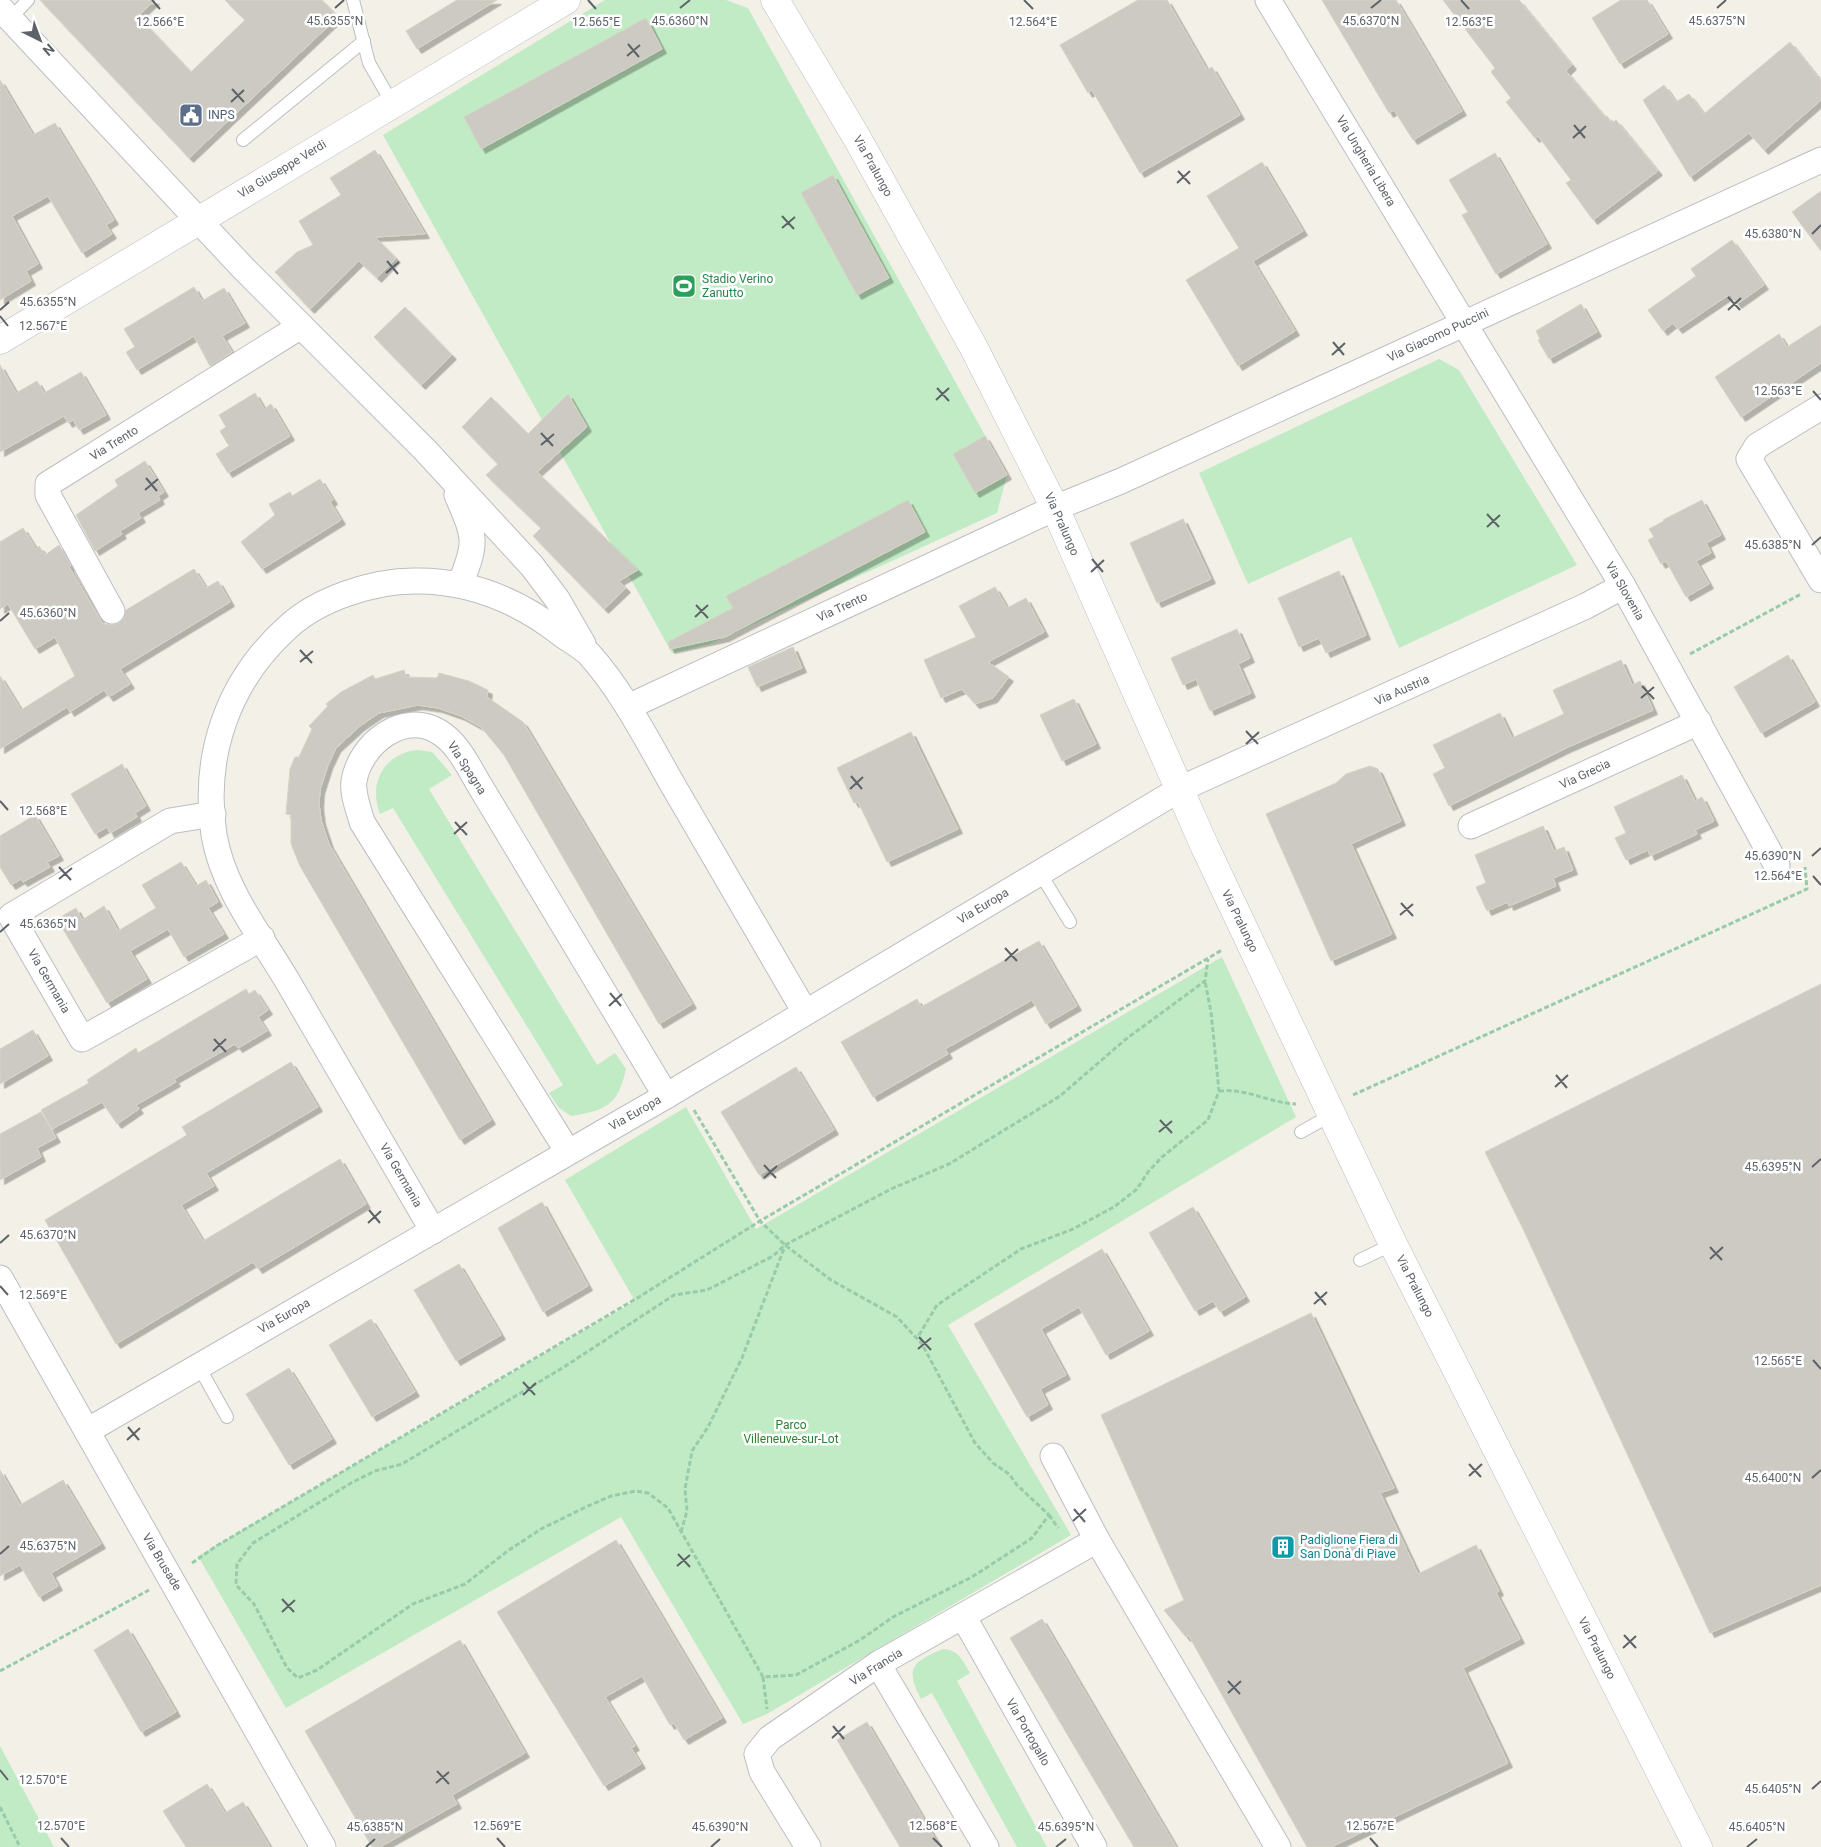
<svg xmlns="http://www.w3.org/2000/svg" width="1821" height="1847" font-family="Roboto,sans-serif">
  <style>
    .green { fill: #c1ebc4 }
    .building { fill: #cdcac4; stroke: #d7d3c4; filter: url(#shadow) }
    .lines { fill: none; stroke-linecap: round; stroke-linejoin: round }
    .service-casing { stroke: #bbbec3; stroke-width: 14 }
    .minor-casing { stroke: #bbbec3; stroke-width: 27 }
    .tertiary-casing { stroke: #bbbec3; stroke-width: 29 }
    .path { stroke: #98cbaa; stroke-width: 3; stroke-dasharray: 5 2.5; stroke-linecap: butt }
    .service { stroke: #fff; stroke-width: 12 }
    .minor { stroke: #fff; stroke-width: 25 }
    .tertiary { stroke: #fff; stroke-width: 28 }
    .ticks { fill: none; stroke: #5e6269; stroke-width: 2 }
    .labels { text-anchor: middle; stroke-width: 5; stroke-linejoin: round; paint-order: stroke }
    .service-label { font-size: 12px; fill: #4e5e75; stroke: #fff; text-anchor: start }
    .street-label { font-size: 12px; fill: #5e6269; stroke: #fff }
    .leisure-label { font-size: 12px; fill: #27864d; stroke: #fff; text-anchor: start }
    .park-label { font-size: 12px; fill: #2a8234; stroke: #fff }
    .culture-label { font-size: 12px; fill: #0d838f; stroke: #fff; text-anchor: start }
    .ticks-label { font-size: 12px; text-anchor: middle; fill: #5e6269; stroke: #fff; stroke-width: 5; stroke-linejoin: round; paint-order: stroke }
  </style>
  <defs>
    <filter id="shadow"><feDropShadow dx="4.5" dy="4.5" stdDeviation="0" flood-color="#0004"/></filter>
  </defs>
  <rect width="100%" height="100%" fill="#f2f0e7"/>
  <!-- green -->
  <g class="green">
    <polygon points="605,0 726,0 748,8 1007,475 997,513 710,644 672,653 383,135"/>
    <polygon points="1439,359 1459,370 1577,565 1399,648 1351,537 1248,584 1199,473"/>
    <path d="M418 750 432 752 452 775 429 789 597 1065 615 1053 626 1069C618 1105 607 1110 571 1116L559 1108 549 1093 563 1085 393 808 380 814C368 783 384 753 418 750Z"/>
    <polygon points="1222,957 1296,1117 948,1325 1071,1535 767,1714 743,1724 621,1517 286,1708 198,1556 635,1301 565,1180 686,1107 756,1229"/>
    <path d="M943 1649C959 1650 963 1661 970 1673L957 1681 1047 1847H1017L932 1693 921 1699C905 1668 912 1662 943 1649Z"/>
    <polygon points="0,1746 54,1847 0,1847"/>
  </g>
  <!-- building -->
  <g class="building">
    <polygon points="40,0 155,0 138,16 191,72 245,20 225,0 322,0 338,17 189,158"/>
    <polygon points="457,0 497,0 417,49 406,31"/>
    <polygon points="1138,0 1167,0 1207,70 1212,67 1240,115 1140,173 1092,90 1088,93 1060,45"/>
    <polygon points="1322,0 1396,0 1462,111 1413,140 1394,110 1389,113"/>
    <polygon points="1443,0 1519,0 1572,65 1566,71 1605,117 1607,116 1612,123 1616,120 1658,171 1593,220 1566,183 1571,180 1538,136 1535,138 1506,102 1511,98 1491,72 1495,68"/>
    <polygon points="1621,0 1647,0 1668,34 1620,64 1592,18"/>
    <polygon points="646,18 662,49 481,149 464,117"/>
    <polygon points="1790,42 1821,81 1821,100 1764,150 1749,133 1690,177 1643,100 1664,85 1676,102 1689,94 1704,114"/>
    <polygon points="0,80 33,135 55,123 114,220 106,225 112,234 82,253 48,196 12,216 38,264 26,271 31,281 0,300"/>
    <polygon points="375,150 425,234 375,237 396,258 377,278 359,261 310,309 275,272 297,252 313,245 299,221 341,195 330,178"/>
    <polygon points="1495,153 1547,244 1496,274 1462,215 1468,212 1449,180"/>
    <polygon points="1262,162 1303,231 1253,261 1295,331 1238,366 1186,280 1239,248 1207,196"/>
    <polygon points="833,175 889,278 857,295 801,193"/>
    <polygon points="1821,191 1821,251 1792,212"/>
    <polygon points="1732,240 1764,285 1737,304 1730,294 1678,329 1673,323 1663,331 1648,310 1696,276 1691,269"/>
    <polygon points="194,287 202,301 224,288 245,323 222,336 232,352 210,366 194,336 137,370 126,352 135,347 124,329"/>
    <polygon points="1581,304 1597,332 1549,359 1538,340 1540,339 1536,331"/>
    <polygon points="405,307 452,355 421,385 374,337"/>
    <polygon points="1821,325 1821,363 1741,417 1715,377 1779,334 1787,347"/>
    <polygon points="0,365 16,393 37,381 44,393 81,372 106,415 79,430 73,420 68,423 64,416 0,452"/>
    <polygon points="255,393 264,409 271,404 290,436 228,473 216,454 229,446 220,431 226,427 219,415"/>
    <polygon points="568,394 587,427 537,472 638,570 619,581 626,588 604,609 533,536 541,528 486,475 498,464 462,427 491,397 528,434"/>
    <polygon points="985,436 1007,475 975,493 953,454"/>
    <polygon points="145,461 164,492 158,496 160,500 138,513 141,518 120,531 122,534 95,551 76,515 118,486 115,480"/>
    <polygon points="320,479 333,500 330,502 341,520 262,569 241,542 275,515 269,504 290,492 292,496"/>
    <polygon points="908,500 925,532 725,637 670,649 668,642 733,608 726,596"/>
    <polygon points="1702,500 1721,535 1706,543 1711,553 1696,561 1709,584 1686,597 1666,561 1661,564 1648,540 1654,537 1649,529 1664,521 1663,520"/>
    <polygon points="1183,519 1211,579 1157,603 1130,543"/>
    <polygon points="23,528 36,549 39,546 45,555 59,545 71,566 69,567 103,624 112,625 119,623 124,618 126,610 194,569 206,588 218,581 230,602 120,669 130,684 109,697 104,690 70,712 67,707 0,749 0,676 21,710 75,676 55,637 35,649 8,604 0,609 0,542"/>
    <polygon points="1339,571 1366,635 1326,653 1319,638 1299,647 1278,598"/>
    <polygon points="995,587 1007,608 1026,598 1044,632 988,662 1009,677 993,698 975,704 962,689 941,698 924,660 976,637 959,606"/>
    <polygon points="1237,629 1250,658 1238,664 1251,693 1210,711 1196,679 1183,685 1171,658"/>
    <polygon points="793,647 802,668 757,687 748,667"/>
    <polygon points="1788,655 1815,702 1761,733 1734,687"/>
    <polygon points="1621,660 1632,685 1640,681 1653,710 1566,748 1449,806 1433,774 1445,768 1433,745 1500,713 1512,738 1564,714 1553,690"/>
    <polygon points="404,670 406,677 437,678 439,673 469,681 488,690 487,697 523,722 692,1004 659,1024 504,755 481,727 461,716 438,708 418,705 379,713 360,726 336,748 328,765 320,790 319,804 321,820 329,844 491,1120 460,1140 300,866 291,844 291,815 286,814 290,769 295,757 299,757 312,729 309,726 328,706 326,704 341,692 373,675 375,679"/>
    <polygon points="1074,699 1096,744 1062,761 1040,715"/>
    <polygon points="911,732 958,829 887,862 858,802 854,803 837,768"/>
    <polygon points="122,764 146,806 135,813 137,817 110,833 107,827 95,834 71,794"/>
    <polygon points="1370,766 1378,769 1401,821 1351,844 1392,934 1331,961 1266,814 1336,783 1346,774"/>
    <polygon points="1682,775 1695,801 1702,797 1714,821 1695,830 1697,834 1650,856 1648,850 1626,860 1615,838 1626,833 1614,807"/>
    <polygon points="35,815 59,856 47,862 50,867 23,882 21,879 11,885 0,867 0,836"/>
    <polygon points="1543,826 1554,851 1564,847 1573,870 1553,878 1556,886 1509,906 1508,902 1487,911 1476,887 1486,883 1475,855"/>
    <polygon points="181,862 196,886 206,880 218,902 208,908 224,934 184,957 168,929 130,951 147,979 107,1003 57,919 76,908 82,920 104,906 118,931 156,908 142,885"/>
    <polygon points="1039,941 1077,1006 1046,1024 1032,1000 945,1049 948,1054 873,1097 841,1042 917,999 921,1007"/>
    <polygon points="1821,984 1821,1585 1710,1633 1524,1231 1485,1152"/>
    <polygon points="246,989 249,994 255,990 268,1010 258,1017 267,1031 238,1048 235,1044 174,1079 176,1082 136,1105 139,1109 117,1124 102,1102 52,1129 41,1110 89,1083 87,1080 136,1048 138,1053"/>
    <polygon points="33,1030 48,1056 0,1084 0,1049"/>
    <polygon points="291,1062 318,1107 206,1173 214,1186 181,1205 203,1241 340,1159 366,1204 258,1269 253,1262 116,1344 45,1220 187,1135 182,1127"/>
    <polygon points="796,1067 834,1130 759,1175 721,1112"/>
    <polygon points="41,1112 56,1138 37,1148 41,1157 0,1180 0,1134"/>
    <polygon points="542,1202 588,1286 543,1312 498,1228"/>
    <polygon points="1193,1207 1245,1297 1220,1312 1213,1301 1195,1311 1149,1233"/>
    <polygon points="1102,1249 1149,1331 1106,1355 1079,1307 1041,1329 1066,1375 1040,1389 1048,1405 1027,1417 974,1324"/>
    <polygon points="459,1264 501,1335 456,1361 414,1290"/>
    <polygon points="1311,1313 1394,1488 1380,1493 1418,1574 1476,1545 1499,1591 1496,1593 1520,1639 1463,1668 1508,1763 1331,1847 1307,1847 1189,1636 1186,1637 1164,1610 1184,1600 1101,1415"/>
    <polygon points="371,1319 415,1392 372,1417 329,1345"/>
    <polygon points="289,1368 332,1439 289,1465 246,1394"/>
    <polygon points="0,1470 20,1505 63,1480 101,1544 51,1573 58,1586 39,1597 20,1565 0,1576"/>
    <polygon points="616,1540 722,1718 684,1740 674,1723 670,1725 642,1676 605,1697 635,1746 631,1748 641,1764 604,1786 497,1612"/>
    <polygon points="1042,1619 1176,1847 1134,1847 1010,1638"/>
    <polygon points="128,1629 176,1712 141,1732 94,1650"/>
    <polygon points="460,1640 525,1753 452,1795 457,1804 380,1847 372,1847 305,1731"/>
    <polygon points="867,1722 940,1847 900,1847 837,1740"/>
    <polygon points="207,1784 225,1813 243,1802 270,1847 186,1847 163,1811"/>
  </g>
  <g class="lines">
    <!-- service casing -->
    <g class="service-casing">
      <g id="service">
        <polyline points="353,0 369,63 392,103"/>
        <polyline points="11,18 28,0"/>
        <polyline points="243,140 364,41"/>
        <polyline points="1040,873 1070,922"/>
        <polyline points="1301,1132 1333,1114"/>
        <polyline points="1360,1260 1393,1244"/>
        <polyline points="198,1365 227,1417"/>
      </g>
    </g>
    <!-- minor casing -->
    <g class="minor-casing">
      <g id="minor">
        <polyline points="1268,0 1623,586 1777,866"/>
        <polyline points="0,8 244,269 425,450 532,566 557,599 583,644"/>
        <polyline points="1821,407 1757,446 1749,459 1821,580"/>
        <path d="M457 495C475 537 478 541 460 584"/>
        <polyline points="112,611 48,495 48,484 301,326"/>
        <polyline points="628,707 1055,508 1121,481 1821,160"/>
        <polyline points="213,814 170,821 11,916 82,1039 262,938"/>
        <polyline points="1471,826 1699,722"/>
        <path d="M568 1152 362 822C359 810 352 794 354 781 360 744 403 710 439 732 458 743 469 768 480 786L666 1096"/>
        <path d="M433 1231C385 1148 336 1065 288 982 261 936 223 889 214 835 202 755 228 681 288 627 318 599 373 581 414 581 469 580 517 600 560 633 569 640 581 646 589 654 624 693 648 742 674 787 718 862 761 937 805 1012"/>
        <path d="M0 1278C108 1468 217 1657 323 1847"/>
        <polyline points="87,1431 666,1096 1180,789 1586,606 1623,586"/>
        <polyline points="1053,1456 1097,1540 1278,1847"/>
        <polyline points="963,1616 1094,1847"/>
        <polyline points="878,1664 986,1847"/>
        <polyline points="808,1847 762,1772 757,1754 770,1738 878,1664 1097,1540"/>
      </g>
    </g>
    <!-- tertiary casing -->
    <g class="tertiary-casing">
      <g id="tertiary">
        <polyline points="775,0 857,138 974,348 1055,508 1205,847 1393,1244 1698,1847"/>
        <polyline points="0,340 566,0"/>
      </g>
    </g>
    <!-- path -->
    <g class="path">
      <polyline points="1690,654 1801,594"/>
      <path d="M1219 1091C1247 1088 1269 1103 1296 1104"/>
      <polyline points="1353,1095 1807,889 1805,867"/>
      <polyline points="694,1110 760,1221 785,1245 831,1280 897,1317 922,1344 975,1443 993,1463 1009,1474 1017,1485 1049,1515 1032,1538 972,1577 893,1617 860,1640 796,1675 763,1677 668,1508 648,1493 636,1491 611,1496 586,1507 541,1529 509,1550 465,1584 413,1604 317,1670 298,1678 287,1668 254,1604 236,1585 237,1564 253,1543 351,1483 375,1471 402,1464 564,1367 674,1295 707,1290 773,1256 785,1245 891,1189 949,1164 1060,1096 1126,1039 1205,981 1208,959"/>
      <polyline points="922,1342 919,1335 937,1305 1021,1249 1073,1229 1114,1207 1137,1189 1148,1172 1162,1157 1208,1120 1219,1091 1211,1012 1205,981"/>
      <polyline points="1049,1515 1058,1528"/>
      <polyline points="681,1532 687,1511 685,1489 692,1451 708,1427 742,1358 785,1246"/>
      <polyline points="192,1563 218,1545 639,1297 760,1221 1222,950"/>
      <polyline points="0,1671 149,1590"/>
      <polyline points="763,1677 767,1709"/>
      <polyline points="0,1807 20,1847"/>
    </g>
    <!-- service -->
    <use href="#service" class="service"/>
    <!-- minor -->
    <use href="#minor" class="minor"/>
    <!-- tertiary -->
    <use href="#tertiary" class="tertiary"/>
  </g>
  <!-- ticks -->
  <path class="ticks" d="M152 0 160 9M588 0 596 9M1024 0 1033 9M1461 0 1469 9M335 8 344 0M680 8 690 0M1371 8 1381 0M1717 8 1726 0M628 44 639 57M627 56 640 45M232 89 244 102M231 102 244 90M1574 125 1585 138M1573 138 1586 126M1178 171 1190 184M1177 183 1190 171M782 216 794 229M782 228 795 217M1812 234 1821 225M387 261 398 274M386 273 399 262M1728 297 1740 310M0 310 9 302M1728 310 1741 298M0 316 8 326M1333 342 1344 355M1332 355 1345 343M937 388 949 401M1813 391 1821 400M936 400 949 388M541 433 553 446M541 445 554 434M146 478 157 491M145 490 158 479M1487 514 1499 527M1487 527 1500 515M1812 545 1821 537M1092 559 1103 572M1091 572 1104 560M696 605 708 618M695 617 708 605M0 621 9 613M300 650 312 663M300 662 313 651M1642 686 1654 699M1641 698 1654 687M1246 731 1258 744M1246 744 1259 732M851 776 862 789M850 789 863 777M0 801 8 810M455 822 467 835M454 834 467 822M1812 856 1821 848M59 867 71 880M1813 876 1821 885M59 879 72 868M1401 903 1413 916M1400 915 1413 904M0 932 9 924M1005 948 1017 961M1005 961 1018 949M610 993 621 1006M609 1006 622 994M214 1039 226 1052M213 1051 226 1039M1556 1075 1567 1088M1555 1087 1568 1075M1160 1120 1172 1133M1159 1132 1172 1121M764 1165 776 1178M1812 1167 1821 1159M764 1178 777 1166M369 1210 380 1223M368 1223 381 1211M0 1243 9 1235M1710 1247 1722 1260M1710 1259 1723 1247M0 1286 8 1295M1315 1292 1326 1305M1314 1304 1327 1292M919 1337 931 1350M918 1349 931 1338M1813 1360 1821 1369M523 1382 535 1395M523 1395 536 1383M128 1427 139 1440M127 1440 140 1428M1469 1464 1481 1477M1469 1476 1482 1464M1812 1478 1821 1470M1074 1509 1085 1522M1073 1521 1086 1509M0 1554 9 1546M678 1554 690 1567M677 1566 690 1555M282 1599 294 1612M282 1612 295 1600M1624 1635 1636 1648M1623 1648 1636 1636M1228 1681 1240 1694M1228 1693 1241 1681M833 1726 844 1739M832 1738 845 1726M0 1770 8 1780M437 1771 449 1784M436 1783 449 1772M1812 1789 1821 1781M61 1838 69 1847M497 1838 505 1847M933 1838 942 1847M1370 1838 1378 1847M366 1847 375 1839M711 1847 720 1839M1056 1847 1066 1839M1747 1847 1757 1839"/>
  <!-- icons -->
  <defs>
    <g id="civic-square" transform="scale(1.25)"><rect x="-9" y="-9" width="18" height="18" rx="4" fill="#5c6f8a" stroke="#fff"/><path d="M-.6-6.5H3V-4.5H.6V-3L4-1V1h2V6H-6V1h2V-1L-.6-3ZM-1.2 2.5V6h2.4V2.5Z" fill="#fff"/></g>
    <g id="stadium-square" transform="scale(1.25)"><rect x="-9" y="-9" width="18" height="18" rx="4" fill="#2e9e5b" stroke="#fff"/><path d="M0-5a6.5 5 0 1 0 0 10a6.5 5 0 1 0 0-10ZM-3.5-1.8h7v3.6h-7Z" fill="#fff"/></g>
    <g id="building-square" transform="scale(1.25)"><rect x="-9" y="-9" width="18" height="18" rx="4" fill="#0f9aa8" stroke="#fff"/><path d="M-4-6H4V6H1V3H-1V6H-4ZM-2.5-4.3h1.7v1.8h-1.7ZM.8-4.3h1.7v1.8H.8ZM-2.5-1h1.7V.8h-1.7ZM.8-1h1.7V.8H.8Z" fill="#fff"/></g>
  </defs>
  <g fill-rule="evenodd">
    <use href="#civic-square" x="191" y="115"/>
    <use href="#stadium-square" x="684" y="286"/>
    <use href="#building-square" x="1283" y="1547"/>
  </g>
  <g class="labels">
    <!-- service labels -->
    <g class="service-label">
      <text x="208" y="119">INPS</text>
    </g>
    <!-- street labels -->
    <g class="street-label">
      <text transform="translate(1366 161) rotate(59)" y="4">Via Ungheria Libera</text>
      <text transform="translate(873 166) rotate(61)" y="4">Via Pralungo</text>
      <text transform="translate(282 169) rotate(-31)" y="4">Via Giuseppe Verdi</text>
      <text transform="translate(1438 335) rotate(-25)" y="4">Via Giacomo Puccini</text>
      <text transform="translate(114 443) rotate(-32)" y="4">Via Trento</text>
      <text transform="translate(1062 524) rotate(66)" y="4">Via Pralungo</text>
      <text transform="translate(1625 591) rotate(60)" y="4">Via Slovenia</text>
      <text transform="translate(842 607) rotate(-25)" y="4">Via Trento</text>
      <text transform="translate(1402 690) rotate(-24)" y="4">Via Austria</text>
      <text transform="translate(467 768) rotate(57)" y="4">Via Spagna</text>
      <text transform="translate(1585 774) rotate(-25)" y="4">Via Grecia</text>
      <text transform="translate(983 906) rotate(-31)" y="4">Via Europa</text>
      <text transform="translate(1240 921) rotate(64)" y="4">Via Pralungo</text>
      <text transform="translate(49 981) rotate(60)" y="4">Via Germania</text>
      <text transform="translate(635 1113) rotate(-30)" y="4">Via Europa</text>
      <text transform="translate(401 1175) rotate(60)" y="4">Via Germania</text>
      <text transform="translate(1415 1286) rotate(63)" y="4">Via Pralungo</text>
      <text transform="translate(284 1316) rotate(-30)" y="4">Via Europa</text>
      <text transform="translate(162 1562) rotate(59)" y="4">Via Brusade</text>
      <text transform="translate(1597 1648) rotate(63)" y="4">Via Pralungo</text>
      <text transform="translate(876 1667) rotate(-32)" y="4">Via Francia</text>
      <text transform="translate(1028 1732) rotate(60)" y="4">Via Portogallo</text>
    </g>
    <!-- leisure labels -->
    <g class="leisure-label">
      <text x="702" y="283">Stadio Verino<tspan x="702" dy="14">Zanutto</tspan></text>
    </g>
    <!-- park labels -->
    <g class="park-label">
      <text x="791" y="1429">Parco<tspan x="791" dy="14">Villeneuve-sur-Lot</tspan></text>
    </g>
    <!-- culture labels -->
    <g class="culture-label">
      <text x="1300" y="1544">Padiglione Fiera di<tspan x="1300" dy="14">San Donà di Piave</tspan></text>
    </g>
  </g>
  <g class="ticks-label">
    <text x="335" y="25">45.6355°N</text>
    <text x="680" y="25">45.6360°N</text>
    <text x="1371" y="25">45.6370°N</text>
    <text x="1717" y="25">45.6375°N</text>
    <text x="160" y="26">12.566°E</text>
    <text x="596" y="26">12.565°E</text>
    <text x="1033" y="26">12.564°E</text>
    <text x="1469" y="26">12.563°E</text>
    <text x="1773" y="238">45.6380°N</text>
    <text x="48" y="306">45.6355°N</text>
    <text x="43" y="330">12.567°E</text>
    <text x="1778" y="395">12.563°E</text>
    <text x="1773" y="549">45.6385°N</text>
    <text x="48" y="617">45.6360°N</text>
    <text x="43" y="815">12.568°E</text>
    <text x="1773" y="860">45.6390°N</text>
    <text x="1778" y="880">12.564°E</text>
    <text x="48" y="928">45.6365°N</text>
    <text x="1773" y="1171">45.6395°N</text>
    <text x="48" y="1239">45.6370°N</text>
    <text x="43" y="1299">12.569°E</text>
    <text x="1778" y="1365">12.565°E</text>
    <text x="1773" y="1482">45.6400°N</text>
    <text x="48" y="1550">45.6375°N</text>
    <text x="43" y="1784">12.570°E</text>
    <text x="1773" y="1793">45.6405°N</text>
    <text x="61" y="1830">12.570°E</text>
    <text x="497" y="1830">12.569°E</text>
    <text x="933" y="1830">12.568°E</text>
    <text x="1370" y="1830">12.567°E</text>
    <text x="375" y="1831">45.6385°N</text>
    <text x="720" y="1831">45.6390°N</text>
    <text x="1066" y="1831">45.6395°N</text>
    <text x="1757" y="1831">45.6405°N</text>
  </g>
  <!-- north arrow -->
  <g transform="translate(40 40) rotate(138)" stroke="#ffffff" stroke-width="4" paint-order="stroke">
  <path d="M0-4L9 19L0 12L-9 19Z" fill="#5e6269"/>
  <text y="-8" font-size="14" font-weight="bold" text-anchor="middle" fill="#5e6269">N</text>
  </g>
</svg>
